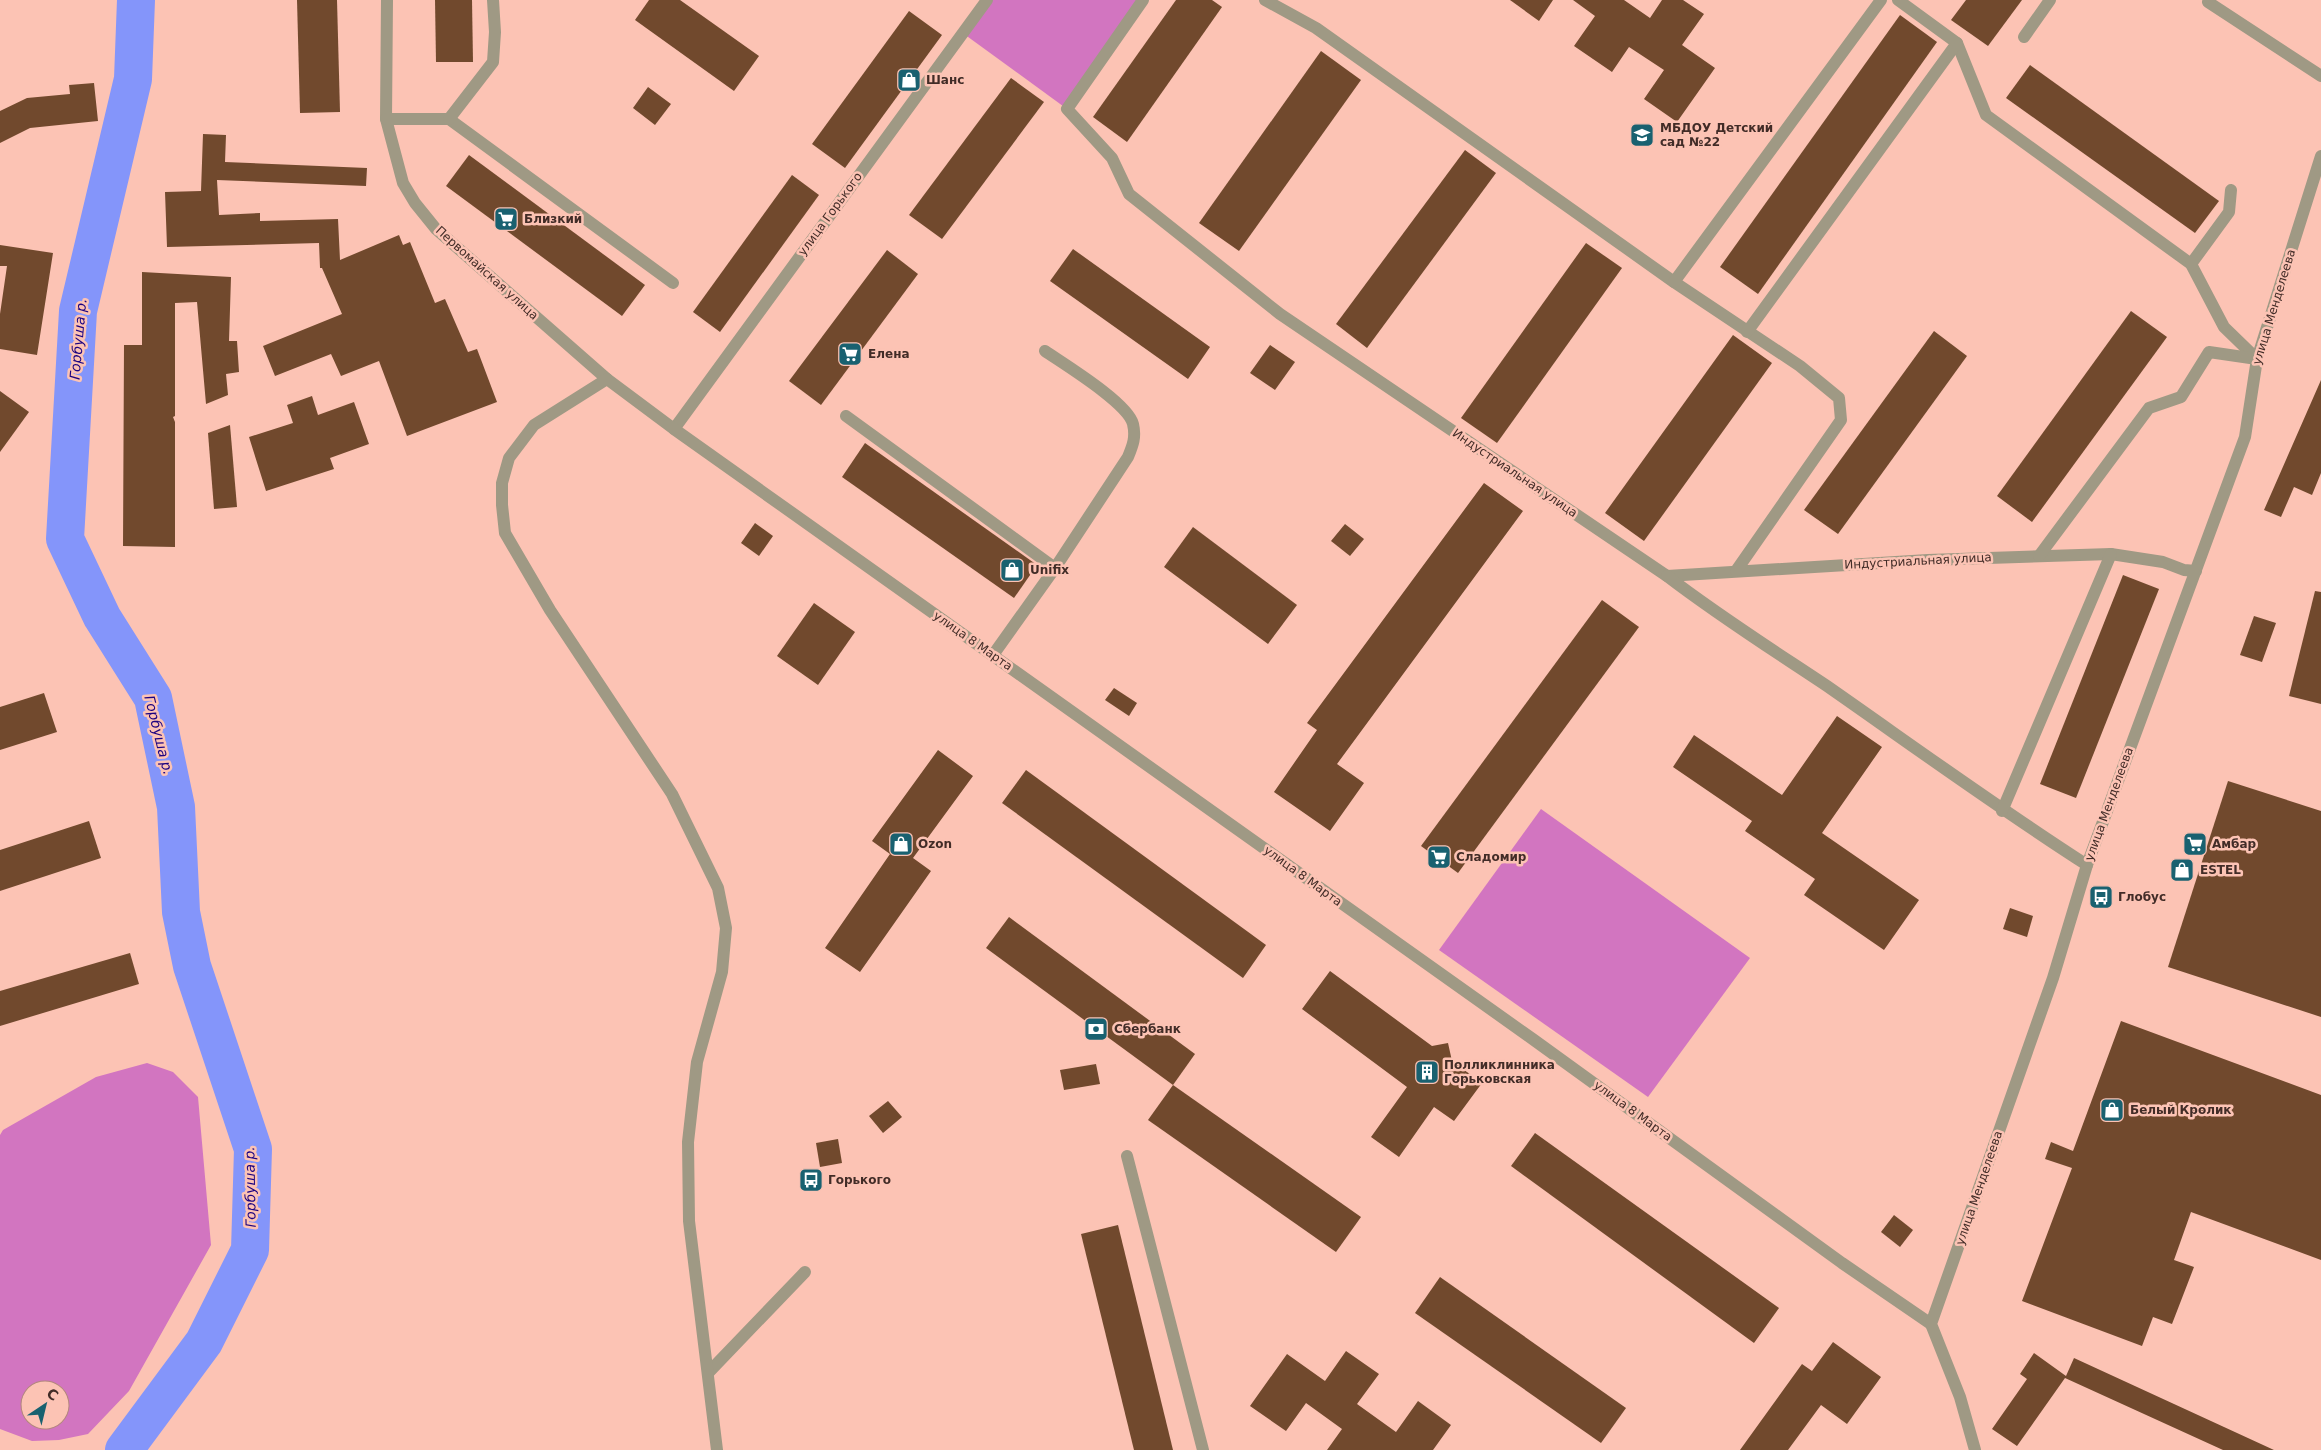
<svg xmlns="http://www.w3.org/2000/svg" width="2321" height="1450" font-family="'DejaVu Sans',sans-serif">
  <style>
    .forest { fill: #d275c0; fill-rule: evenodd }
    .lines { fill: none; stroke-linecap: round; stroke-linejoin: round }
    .river { stroke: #8495fa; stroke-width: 38 }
    .building { fill: #71492d }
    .minor { stroke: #9f9984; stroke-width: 12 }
    .tertiary { stroke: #9f9984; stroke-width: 12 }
    .labels { text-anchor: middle; stroke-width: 5; stroke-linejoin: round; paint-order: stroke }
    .poi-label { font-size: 12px; font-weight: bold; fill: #422c27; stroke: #fcc3b4; text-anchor: start }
    .street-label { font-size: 12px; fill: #422c27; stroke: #fcc3b4 }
    .water-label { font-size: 14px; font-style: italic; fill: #1d0380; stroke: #fcc3b4 }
  </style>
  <rect width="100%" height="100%" fill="#fcc3b4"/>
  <!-- forest -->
  <g class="forest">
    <polygon points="987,0 1143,0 1067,109 964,34"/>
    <polygon points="1541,809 1750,958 1648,1097 1439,950"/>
    <path d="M147 1063 173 1072 198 1097 211 1245 129 1391 88 1434 59 1440 32 1441 0 1429V1135L3 1130 96 1077ZM30 1390H60V1420H30Z"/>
  </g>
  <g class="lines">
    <!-- river -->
    <polyline class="river" points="124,1450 204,1342 250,1250 253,1149 192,966 181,912 176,807 153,698 102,617 65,539 78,311 133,79 136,0"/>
  </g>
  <!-- building -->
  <g class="building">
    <polygon points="297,0 337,0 340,112 300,113"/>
    <polygon points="435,0 472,0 473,62 436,62"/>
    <polygon points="649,0 680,0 759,56 734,91 635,20"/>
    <polygon points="1176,0 1212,0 1222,7 1127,142 1093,117"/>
    <polygon points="1510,0 1553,0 1539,21"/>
    <polygon points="1573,0 1624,0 1650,18 1662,0 1683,0 1704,14 1682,45 1715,68 1677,122 1644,99 1664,70 1629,47 1612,72 1574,46 1595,16"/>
    <polygon points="1966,0 2022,0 1988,46 1951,20"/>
    <polygon points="909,11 942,35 845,168 812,144"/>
    <polygon points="1900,15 1937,42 1758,294 1720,267"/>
    <polygon points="1321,51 1361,80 1239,251 1199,223"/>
    <polygon points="2030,65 2219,201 2195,233 2006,98"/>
    <polygon points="1011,78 1044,102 942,239 909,215"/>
    <polygon points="94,83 98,121 30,128 0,143 0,111 27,98 70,94 69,85"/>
    <polygon points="648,87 671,104 655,125 633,108"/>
    <polygon points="203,134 226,135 225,162 367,168 366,186 217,180 219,215 260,213 260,221 338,219 340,260 399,235 403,245 410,242 435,303 445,299 468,352 477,349 497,402 407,436 379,361 341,376 331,354 275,376 263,346 342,314 322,268 320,268 319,243 167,247 165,192 201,191"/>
    <polygon points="1465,150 1496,173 1367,348 1336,324"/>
    <polygon points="469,155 645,285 622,316 446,186"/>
    <polygon points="792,175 819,195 720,332 693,312"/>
    <polygon points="1586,243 1622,268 1497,443 1461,418"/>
    <polygon points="0,245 53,253 37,355 0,349 0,314 7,266 0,266"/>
    <polygon points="1073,249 1210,347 1188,379 1050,281"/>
    <polygon points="887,250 918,274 821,405 789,381"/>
    <polygon points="142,272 231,277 229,341 237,341 239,372 226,374 228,395 206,404 197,302 175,303 175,416 173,417 175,422 175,547 123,546 124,345 142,345"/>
    <polygon points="2131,311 2167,337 2032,522 1997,496"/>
    <polygon points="1934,331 1967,356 1838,534 1804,510"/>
    <polygon points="1733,335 1772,363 1644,541 1605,513"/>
    <polygon points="1270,345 1295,362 1275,390 1250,373"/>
    <polygon points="2321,380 2321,473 2312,495 2294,487 2281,517 2264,510"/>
    <polygon points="0,391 29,412 0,452"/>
    <polygon points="312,396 318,415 354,402 369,444 330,458 334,469 266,491 249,437 293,423 287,405"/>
    <polygon points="230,425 237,507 214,509 208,433"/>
    <polygon points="865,443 1037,565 1014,598 842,477"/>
    <polygon points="1484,483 1523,511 1337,764 1364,783 1330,831 1274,792 1317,730 1307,723"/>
    <polygon points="755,523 773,536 759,556 741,543"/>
    <polygon points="1345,524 1364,539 1350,556 1331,541"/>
    <polygon points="1193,527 1297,605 1268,644 1164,567"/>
    <polygon points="2123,575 2159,589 2076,798 2040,784"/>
    <polygon points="2315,591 2321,592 2321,704 2289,696"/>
    <polygon points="1602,600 1639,627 1458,873 1421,846"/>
    <polygon points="814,603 855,632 818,685 777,656"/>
    <polygon points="2254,616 2276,623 2262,662 2240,655"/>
    <polygon points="1114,688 1137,703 1129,716 1105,700"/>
    <polygon points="44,693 57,732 0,750 0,707"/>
    <polygon points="1837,716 1882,747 1822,833 1919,900 1884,950 1804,895 1815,879 1745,831 1752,821 1673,767 1694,735 1782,795"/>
    <polygon points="938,750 973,776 913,858 931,871 860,972 825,948 890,854 872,841"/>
    <polygon points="1026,770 1266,945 1243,978 1002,803"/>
    <polygon points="2228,781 2321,811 2321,1017 2168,967"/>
    <polygon points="89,821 101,858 0,891 0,850"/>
    <polygon points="2010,908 2033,916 2027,937 2003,929"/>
    <polygon points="1009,917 1195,1054 1173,1085 986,948"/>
    <polygon points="130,953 139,984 0,1026 0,991"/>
    <polygon points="1330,971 1432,1046 1448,1043 1452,1061 1482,1083 1454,1121 1434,1107 1399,1157 1371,1137 1407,1087 1302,1009"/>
    <polygon points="2121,1021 2321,1095 2321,1260 2191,1212 2174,1260 2194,1267 2172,1324 2153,1317 2142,1346 2022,1301 2072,1168 2045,1159 2051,1142 2073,1151"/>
    <polygon points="1096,1064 1100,1084 1064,1090 1060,1070"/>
    <polygon points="1173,1085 1361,1217 1336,1252 1148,1120"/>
    <polygon points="888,1101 902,1117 883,1133 869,1116"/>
    <polygon points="1535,1133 1779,1308 1754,1343 1511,1166"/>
    <polygon points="838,1139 842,1163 820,1167 816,1143"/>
    <polygon points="1894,1215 1913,1230 1900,1247 1881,1232"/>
    <polygon points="1118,1225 1173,1450 1134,1450 1081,1234"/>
    <polygon points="1440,1277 1626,1408 1601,1443 1415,1313"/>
    <polygon points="1833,1342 1881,1377 1847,1424 1821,1405 1788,1450 1740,1450 1802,1364 1812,1371"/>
    <polygon points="1346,1351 1379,1374 1357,1404 1396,1432 1418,1401 1451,1425 1433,1450 1327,1450 1342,1429 1306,1403 1286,1431 1250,1406 1287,1354 1325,1381"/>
    <polygon points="2034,1353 2066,1376 2074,1358 2274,1450 2223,1450 2065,1378 2017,1446 1992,1429 2027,1379 2020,1374"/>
  </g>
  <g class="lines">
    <!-- minor -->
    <g class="minor">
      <polyline points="387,0 386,119 403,183 415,203 436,229 607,379"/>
      <polyline points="1143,0 1067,109 1112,158 1129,194 1280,314 1667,576 1928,560 2111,554 2163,562 2184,570 2196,571"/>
      <polyline points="1265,0 1316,28 1674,282 1800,366 1839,398 1841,420 1736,571"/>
      <polyline points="2209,0 2208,2 2321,76"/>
      <polyline points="2024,37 2050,0"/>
      <polyline points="1957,43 1986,115 2191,264 2224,327 2257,359"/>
      <polyline points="386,119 449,119 673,283"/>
      <polyline points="449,119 493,62 495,32 493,0"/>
      <polyline points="2191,264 2229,212 2231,190"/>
      <polyline points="1674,282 1881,0"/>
      <polyline points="1747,332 1957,43 1898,0"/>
      <polyline points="846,416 1055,568"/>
      <polyline points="2039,556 2149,408 2181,397 2209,352 2257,359"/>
      <path d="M1667 576C1719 616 1773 650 1827 686 1913 746 1998 808 2087 865"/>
      <path d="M993 655 1055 568 1128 457C1133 445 1136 437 1133 424 1128 403 1064 364 1045 351"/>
      <polyline points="2002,811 2111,554"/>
      <polyline points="1127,1156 1203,1450"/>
    </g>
    <!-- tertiary -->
    <g class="tertiary">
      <polyline points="674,429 987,0"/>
      <polyline points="708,1373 805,1272"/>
      <polyline points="717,1450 689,1221 688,1142 697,1062 722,972 726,928 718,888 672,794 550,610 505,533 502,505 502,483 509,458 534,425 607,379 674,429 1534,1040 1842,1263 1931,1324"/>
      <polyline points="1975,1450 1960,1397 1931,1324 2053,978 2087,865 2245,437 2257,359 2321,156"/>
    </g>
  </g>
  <!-- icons -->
  <defs>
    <g id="shop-square" transform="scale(1.25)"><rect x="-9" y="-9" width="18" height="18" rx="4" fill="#196170" stroke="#fcc3b4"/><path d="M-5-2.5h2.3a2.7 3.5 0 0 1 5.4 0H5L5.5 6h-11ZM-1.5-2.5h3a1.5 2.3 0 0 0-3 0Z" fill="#fff"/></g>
    <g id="school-square" transform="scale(1.25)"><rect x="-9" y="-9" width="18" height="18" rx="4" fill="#196170" stroke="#fcc3b4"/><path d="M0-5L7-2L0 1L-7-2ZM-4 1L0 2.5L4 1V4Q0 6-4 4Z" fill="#fff"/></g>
    <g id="supermarket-square" transform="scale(1.25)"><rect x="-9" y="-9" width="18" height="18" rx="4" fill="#196170" stroke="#fcc3b4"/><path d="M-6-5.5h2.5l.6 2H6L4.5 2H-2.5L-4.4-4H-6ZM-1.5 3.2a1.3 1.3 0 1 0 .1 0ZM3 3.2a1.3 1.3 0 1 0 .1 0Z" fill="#fff"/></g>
    <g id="bus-square" transform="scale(1.25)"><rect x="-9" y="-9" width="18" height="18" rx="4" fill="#196170" stroke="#fcc3b4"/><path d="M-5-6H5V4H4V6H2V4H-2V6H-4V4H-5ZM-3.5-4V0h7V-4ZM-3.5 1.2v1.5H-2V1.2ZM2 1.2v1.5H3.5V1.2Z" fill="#fff"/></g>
    <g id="bank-square" transform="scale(1.25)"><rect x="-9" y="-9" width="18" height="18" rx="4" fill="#196170" stroke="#fcc3b4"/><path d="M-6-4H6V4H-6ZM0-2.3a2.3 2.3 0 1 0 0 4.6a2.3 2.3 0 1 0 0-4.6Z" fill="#fff"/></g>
    <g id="building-square" transform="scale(1.25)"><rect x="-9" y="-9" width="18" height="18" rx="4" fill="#196170" stroke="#fcc3b4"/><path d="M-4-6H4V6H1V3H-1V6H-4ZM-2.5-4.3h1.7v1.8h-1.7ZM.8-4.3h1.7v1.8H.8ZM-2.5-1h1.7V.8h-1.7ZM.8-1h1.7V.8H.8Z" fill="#fff"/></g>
  </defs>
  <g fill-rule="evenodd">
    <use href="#shop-square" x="909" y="80"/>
    <use href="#school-square" x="1642" y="135"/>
    <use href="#supermarket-square" x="506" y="219"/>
    <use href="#supermarket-square" x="850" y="354"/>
    <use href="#shop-square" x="1012" y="570"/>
    <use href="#shop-square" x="901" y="844"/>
    <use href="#supermarket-square" x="2195" y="844"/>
    <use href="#supermarket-square" x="1439" y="857"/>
    <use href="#shop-square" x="2182" y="870"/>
    <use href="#bus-square" x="2101" y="897"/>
    <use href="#bank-square" x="1096" y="1029"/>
    <use href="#building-square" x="1427" y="1072"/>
    <use href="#shop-square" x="2112" y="1110"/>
    <use href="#bus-square" x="811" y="1180"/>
  </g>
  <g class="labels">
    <!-- poi labels -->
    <g class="poi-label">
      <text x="926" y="84">Шанс</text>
      <text x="1660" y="132">МБДОУ Детский<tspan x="1660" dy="14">сад №22</tspan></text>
      <text x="524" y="223">Близкий</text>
      <text x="868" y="358">Елена</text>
      <text x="1030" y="574">Unifix</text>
      <text x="918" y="848">Ozon</text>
      <text x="2212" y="848">Амбар</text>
      <text x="1456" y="861">Сладомир</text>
      <text x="2200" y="874">ESTEL</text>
      <text x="2118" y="901">Глобус</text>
      <text x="1114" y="1033">Сбербанк</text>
      <text x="1444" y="1069">Полликлинника<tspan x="1444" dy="14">Горьковская</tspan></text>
      <text x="2130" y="1114">Белый Кролик</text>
      <text x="828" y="1184">Горького</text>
    </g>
    <!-- street labels -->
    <g class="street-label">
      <text transform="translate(830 214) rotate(-54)" y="4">улица Горького</text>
      <text transform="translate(487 273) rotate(42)" y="4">Первомайская улица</text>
      <text transform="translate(2274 307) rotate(-73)" y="4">улица Менделеева</text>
      <text transform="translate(1515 473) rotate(34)" y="4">Индустриальная улица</text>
      <text transform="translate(1918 561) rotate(-3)" y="4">Индустриальная улица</text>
      <text transform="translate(973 641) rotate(35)" y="4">улица 8 Марта</text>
      <text transform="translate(2109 804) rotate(-70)" y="4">улица Менделеева</text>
      <text transform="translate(1303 876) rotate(36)" y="4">улица 8 Марта</text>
      <text transform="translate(1633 1111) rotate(36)" y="4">улица 8 Марта</text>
      <text transform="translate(1979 1188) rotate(-71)" y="4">улица Менделеева</text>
    </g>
    <!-- water labels -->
    <g class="water-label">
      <text transform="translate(78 339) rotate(-85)" y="5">Горбуша р.</text>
      <text transform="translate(159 735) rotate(76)" y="5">Горбуша р.</text>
      <text transform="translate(250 1187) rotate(-91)" y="5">Горбуша р.</text>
    </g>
  </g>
  <!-- north arrow -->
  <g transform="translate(45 1405) rotate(35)"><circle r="24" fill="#fcc3b4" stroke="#b2877c"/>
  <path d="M0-4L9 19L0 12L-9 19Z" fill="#196170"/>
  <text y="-8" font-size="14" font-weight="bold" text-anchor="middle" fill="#422c27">С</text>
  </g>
</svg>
